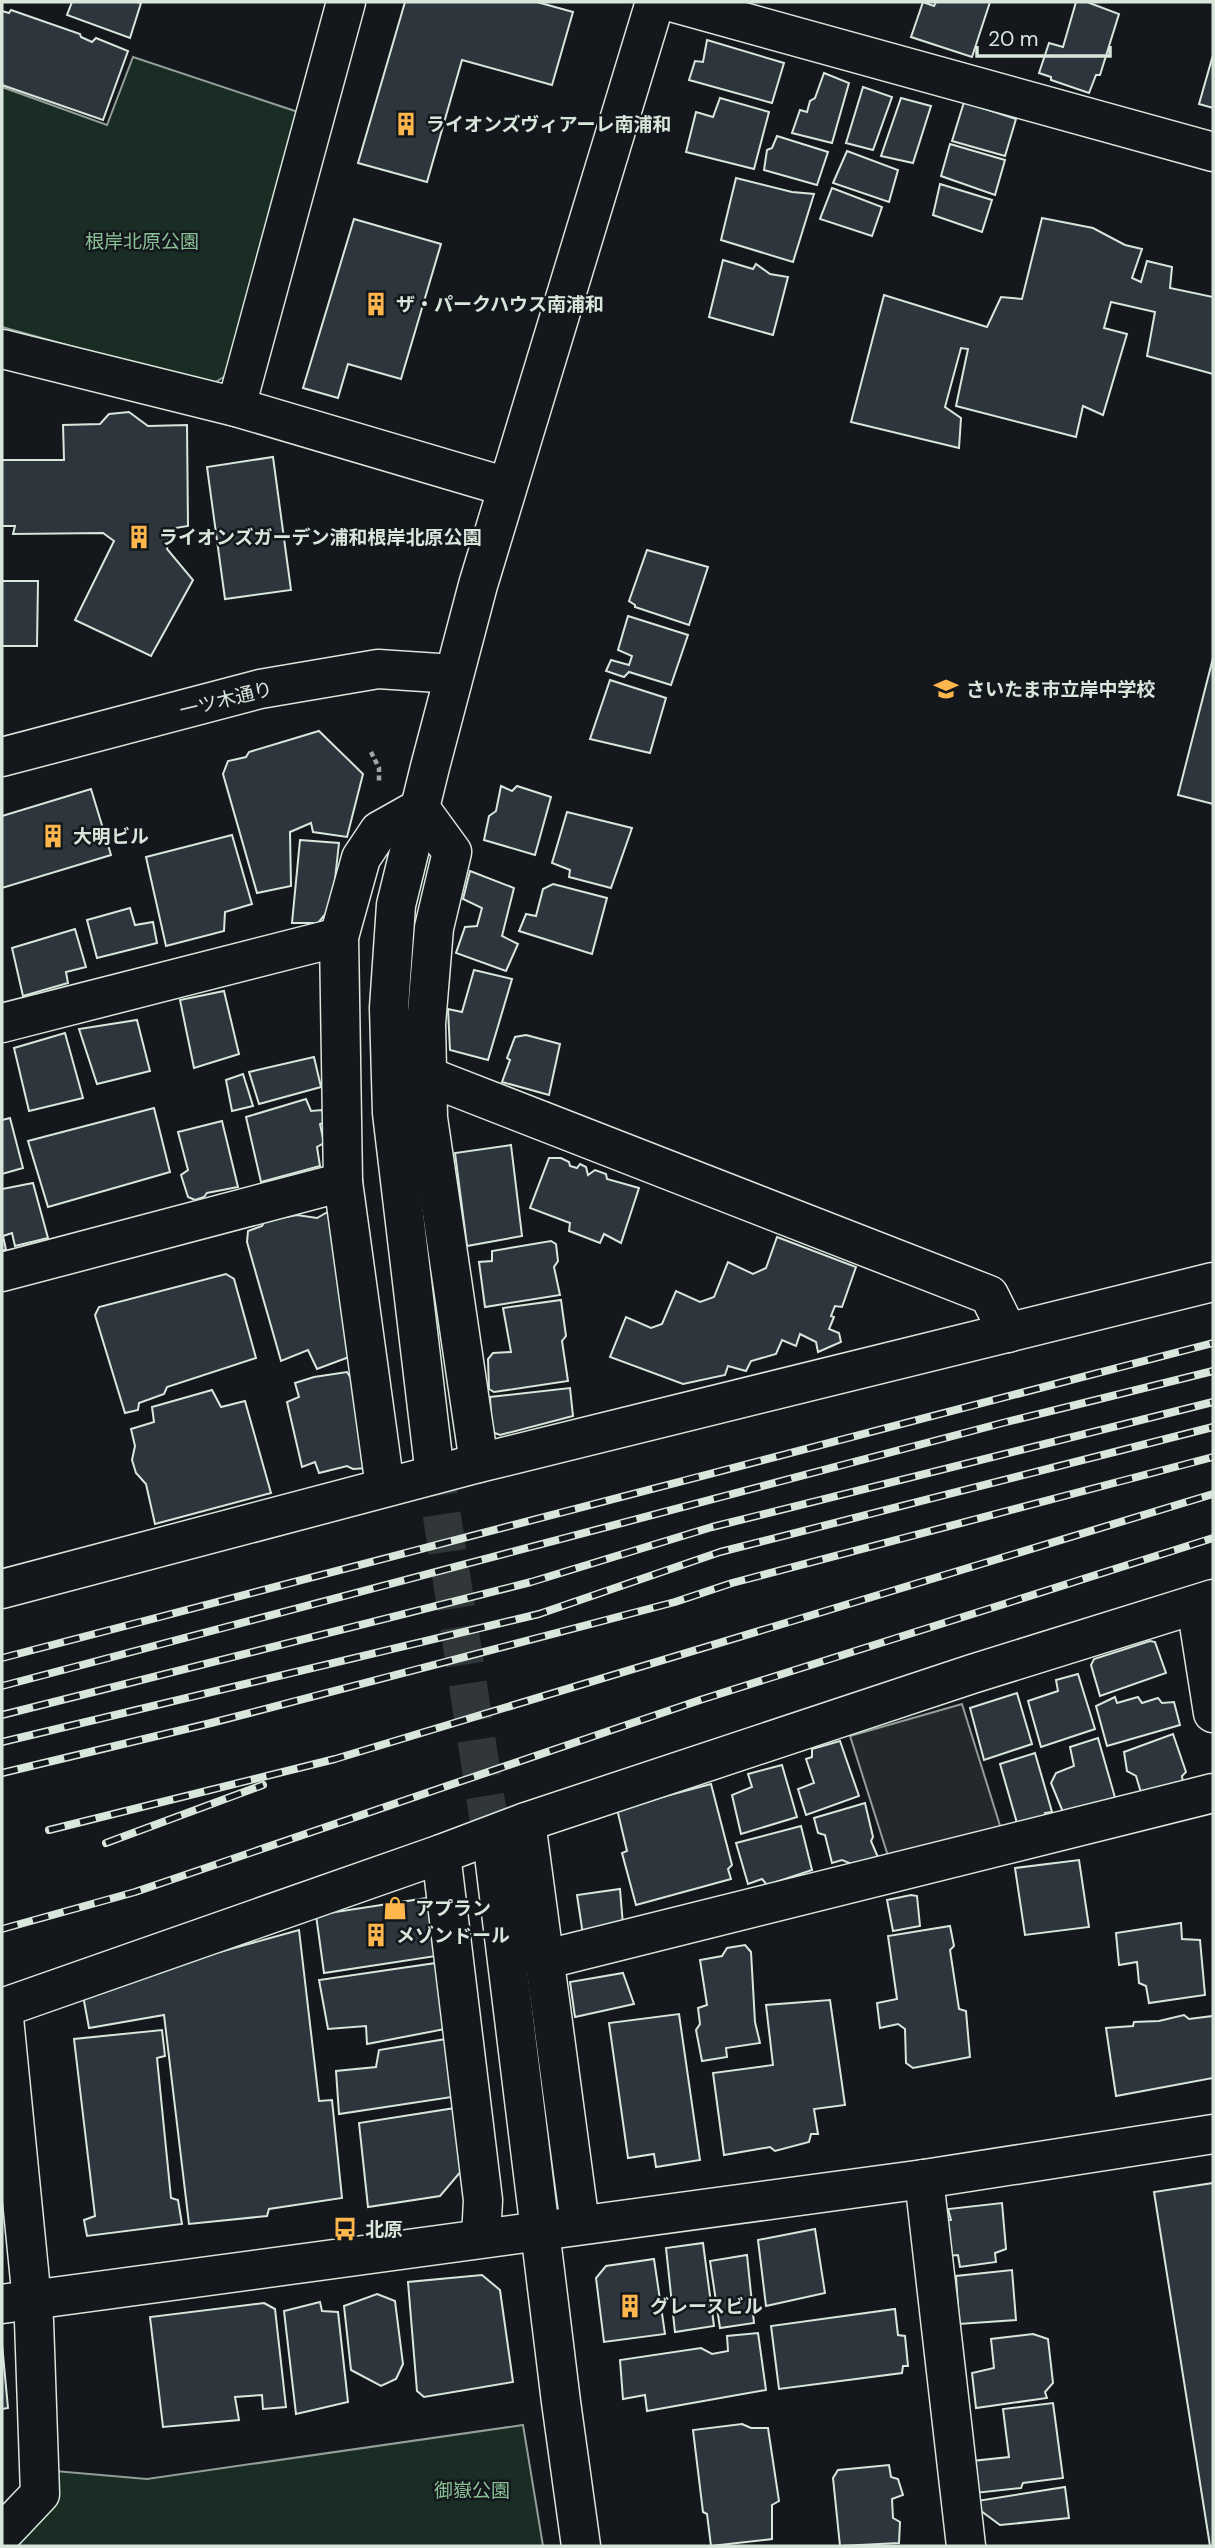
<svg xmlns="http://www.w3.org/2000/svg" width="1215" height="2548" font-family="'DM Sans','Noto Sans JP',sans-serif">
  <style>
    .green { fill: #1a2d24; stroke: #939e99; stroke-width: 2 }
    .parking { fill: #24282b; stroke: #939e99; stroke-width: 2 }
    .building { fill: #2c363c; stroke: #d8e6dc; stroke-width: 2 }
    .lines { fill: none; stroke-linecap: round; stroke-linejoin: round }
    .minor-tunnel { stroke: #313739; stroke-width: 38; stroke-dasharray: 38 19; stroke-linecap: butt }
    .minor-casing { stroke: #d8e6dc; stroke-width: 41 }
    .path { stroke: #9da8a2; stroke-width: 4.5; stroke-dasharray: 5 3.5; stroke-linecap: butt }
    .minor { stroke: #14181c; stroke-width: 38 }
    .rail-casing { stroke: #d8e6dc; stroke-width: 8 }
    .rail { stroke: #14181c; stroke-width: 5; stroke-dasharray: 16; stroke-linecap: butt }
    .labels { text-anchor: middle; stroke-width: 5; stroke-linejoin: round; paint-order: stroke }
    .poi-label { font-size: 19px; font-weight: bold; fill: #d8e6dc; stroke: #14181c; text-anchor: start }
    .park-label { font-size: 19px; fill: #8ac095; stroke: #14181c }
    .street-label { font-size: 19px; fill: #d8e6dc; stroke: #14181c }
  </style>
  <rect width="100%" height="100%" fill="#14181c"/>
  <!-- green -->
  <g class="green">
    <polygon points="133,57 301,113 233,371 211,385 2,327 2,87 107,125"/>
    <polygon points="523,2425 543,2546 11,2546 55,2471 147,2479"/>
  </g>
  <!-- parking -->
  <polygon class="parking" points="962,1704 1002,1832 889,1859 850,1736"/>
  <!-- building -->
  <g class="building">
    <polygon points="72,2 136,2 141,3 130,38 67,15"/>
    <polygon points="405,2 537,2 573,12 552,85 462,60 427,182 358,163"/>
    <polygon points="923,2 934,6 936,2 990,2 972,57 911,37"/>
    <polygon points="1076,2 1087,2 1119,14 1100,75 1096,75 1089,93 1051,80 1051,77 1039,73 1049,43 1063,47"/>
    <polygon points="11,10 80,34 81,37 92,42 96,38 128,51 103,120 2,85 2,11 9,13"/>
    <polygon points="707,40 784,63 772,103 689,80 695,61 703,62"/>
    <polygon points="1213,55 1213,108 1199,104"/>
    <polygon points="824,73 849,83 832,143 792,133 800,110 807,112 810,101 815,98"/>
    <polygon points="863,87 892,97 873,150 846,143"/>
    <polygon points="720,98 769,112 754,169 686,152 696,112 713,117"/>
    <polygon points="901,98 931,106 913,163 881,156"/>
    <polygon points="964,102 1016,119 1005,156 952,141"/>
    <polygon points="777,136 828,152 817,185 764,170 767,150 772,148"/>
    <polygon points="950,144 1005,160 995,195 941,176"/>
    <polygon points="847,151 898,170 889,202 833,183"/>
    <polygon points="736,178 792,192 814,194 793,262 721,240"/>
    <polygon points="940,184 992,200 982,232 933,215"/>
    <polygon points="832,188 882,207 872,236 820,219"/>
    <polygon points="1042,218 1093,228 1125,245 1142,249 1132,278 1141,282 1147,261 1172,267 1170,288 1213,297 1213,374 1147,356 1155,312 1111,302 1104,328 1127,334 1103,415 1083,406 1076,437 956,406 968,349 961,348 945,407 961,418 959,448 851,422 884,295 987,327 1001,297 1022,299"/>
    <polygon points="354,219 441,244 401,379 348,364 338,398 303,388"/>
    <polygon points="723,260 753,269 756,264 770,274 788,277 773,335 709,317"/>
    <polygon points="129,412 148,426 187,425 188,526 169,529 167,549 193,580 151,656 75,620 114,541 103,533 13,534 15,526 2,526 2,460 64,460 63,425 100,424 109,414"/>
    <polygon points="273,457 291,590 225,599 207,467"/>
    <polygon points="647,550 708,567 689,625 635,607 635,605 629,601"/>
    <polygon points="2,581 38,581 37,646 2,646"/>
    <polygon points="628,616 688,635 671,685 629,672 624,677 606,671 611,660 629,665 632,656 618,650"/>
    <polygon points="1213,658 1213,804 1178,795"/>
    <polygon points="610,680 666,698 650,753 590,739"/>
    <polygon points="319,731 363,774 347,837 313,832 311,823 290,832 291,886 257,893 223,774 228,761 246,757 249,752"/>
    <polygon points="501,786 512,791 517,786 551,797 535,855 484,840 489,816 496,811"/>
    <polygon points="91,789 111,855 2,888 2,816"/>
    <polygon points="567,812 632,828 611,888 569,877 570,870 552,863"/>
    <polygon points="232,835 252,904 225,912 224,931 166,946 146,857"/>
    <polygon points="300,840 339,843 332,906 318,923 292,923"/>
    <polygon points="470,871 514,888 502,936 518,944 506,971 456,953 465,927 477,926 482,908 463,899"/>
    <polygon points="553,884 607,898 592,954 519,931 526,914 536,916 543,889"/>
    <polygon points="130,908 135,925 153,922 157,943 97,958 87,920"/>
    <polygon points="75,929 86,967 66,972 68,983 23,996 12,948"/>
    <polygon points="474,970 512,979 488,1060 450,1050 448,1009 462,1012"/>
    <polygon points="224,991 239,1054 194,1068 180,1000"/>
    <polygon points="137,1020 150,1071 97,1084 79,1029"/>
    <polygon points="65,1033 83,1098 29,1111 14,1048"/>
    <polygon points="526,1035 560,1044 549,1095 502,1082 510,1060 507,1058 515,1037"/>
    <polygon points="314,1057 321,1087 259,1104 249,1072"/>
    <polygon points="243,1074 253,1106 232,1111 226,1080"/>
    <polygon points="306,1099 311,1111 322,1110 325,1122 320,1124 324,1143 317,1147 320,1166 261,1182 246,1117"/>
    <polygon points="154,1108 170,1172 48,1207 28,1141"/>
    <polygon points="10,1118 23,1168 2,1174 2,1120"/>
    <polygon points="222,1121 238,1187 207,1193 204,1197 195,1200 188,1197 181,1175 188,1170 178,1132"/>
    <polygon points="511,1145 522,1236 467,1246 455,1153"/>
    <polygon points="549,1158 561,1158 569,1162 570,1166 577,1168 580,1164 586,1167 588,1175 595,1170 606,1174 607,1179 639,1188 621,1243 604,1234 600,1243 569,1231 570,1223 530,1208"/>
    <polygon points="33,1183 48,1238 15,1246 12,1233 3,1236 6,1250 2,1250 2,1189"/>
    <polygon points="331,1210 349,1357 317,1369 308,1350 281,1361 247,1242 248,1231 262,1226 265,1221 297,1215 317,1218"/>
    <polygon points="777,1237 856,1267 842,1307 835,1306 831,1316 834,1317 829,1329 839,1333 841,1342 818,1352 816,1342 800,1334 796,1346 782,1340 776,1354 751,1361 746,1371 728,1366 725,1375 683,1384 610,1357 626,1317 651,1328 662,1324 676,1291 700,1302 714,1297 728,1262 753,1274 766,1268"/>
    <polygon points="551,1241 556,1244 558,1261 554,1267 560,1295 485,1307 479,1262 492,1261 492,1251"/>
    <polygon points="226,1274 234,1279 256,1358 167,1387 164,1394 139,1403 138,1410 125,1413 95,1315 99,1307"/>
    <polygon points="561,1300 566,1336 562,1341 568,1381 494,1392 489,1389 488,1359 493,1353 511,1352 503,1308"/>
    <polygon points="347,1372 352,1380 368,1468 353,1469 347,1466 319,1473 315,1462 302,1467 287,1402 299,1397 295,1383 314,1377"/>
    <polygon points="570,1388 573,1416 500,1435 492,1432 490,1397"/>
    <polygon points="212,1390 221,1407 245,1401 271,1493 155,1524 146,1484 136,1473 132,1460 135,1446 131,1429 154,1422 152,1407"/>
    <polygon points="1150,1641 1155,1642 1166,1673 1100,1696 1091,1665 1094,1659"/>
    <polygon points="1078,1674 1095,1729 1041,1747 1028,1701 1058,1691 1056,1680"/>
    <polygon points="1017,1693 1032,1744 984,1760 970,1708"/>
    <polygon points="1115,1697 1117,1703 1138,1697 1142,1703 1158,1698 1162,1703 1174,1702 1180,1725 1107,1746 1096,1706"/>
    <polygon points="1173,1734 1186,1772 1182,1776 1183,1783 1142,1796 1136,1776 1127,1771 1124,1752"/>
    <polygon points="1098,1738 1116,1801 1065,1817 1051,1783 1056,1773 1074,1766 1070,1747"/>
    <polygon points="840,1741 859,1796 806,1815 798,1789 814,1783 806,1759 812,1757 812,1749"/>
    <polygon points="1035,1753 1052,1812 1045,1813 1048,1821 1019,1830 1000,1764"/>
    <polygon points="782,1765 797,1817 741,1834 732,1795 752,1787 748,1774"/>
    <polygon points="711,1784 732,1865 728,1869 731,1879 636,1905 622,1853 627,1851 617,1809"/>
    <polygon points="865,1803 873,1837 871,1841 880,1862 854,1865 842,1860 832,1863 825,1835 818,1833 814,1818"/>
    <polygon points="801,1826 812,1870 767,1885 762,1879 748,1884 736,1843"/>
    <polygon points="1079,1860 1089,1927 1025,1935 1015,1868"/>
    <polygon points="620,1889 623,1925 583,1935 577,1895"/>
    <polygon points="911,1895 917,1896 920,1926 893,1931 887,1900"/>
    <polygon points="427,1898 436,1956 324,1973 316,1915"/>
    <polygon points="1181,1923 1182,1939 1200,1940 1205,1995 1149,2003 1146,1986 1139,1983 1137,1962 1119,1965 1116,1933"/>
    <polygon points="950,1926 954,1946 950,1950 959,2009 966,2011 970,2057 913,2068 906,2063 905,2029 898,2024 880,2028 877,2003 897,1999 888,1936"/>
    <polygon points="299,1930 319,2101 332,2100 342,2198 269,2209 267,2216 189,2224 164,2015 89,2028 82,1990"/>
    <polygon points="745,1945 751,1952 755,2022 760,2043 726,2048 727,2057 702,2061 696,2030 700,2024 698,2008 707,2005 700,1960 722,1956 727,1948"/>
    <polygon points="436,1963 445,2029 367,2044 366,2026 328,2029 319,1980"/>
    <polygon points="623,1973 634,2004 575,2017 570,1982"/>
    <polygon points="830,2000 845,2105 814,2109 818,2134 811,2134 809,2142 775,2151 770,2147 724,2155 713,2073 773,2065 766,2005"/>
    <polygon points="679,2014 700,2160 656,2167 654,2154 628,2158 609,2023"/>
    <polygon points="1184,2015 1189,2019 1213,2016 1213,2078 1116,2096 1106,2028 1133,2026 1134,2022 1159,2021"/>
    <polygon points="162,2030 165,2056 157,2058 171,2198 178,2200 182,2224 87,2236 84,2220 95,2216 74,2039"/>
    <polygon points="446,2039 452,2097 339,2114 336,2071 376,2067 379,2050"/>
    <polygon points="455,2108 463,2169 440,2196 368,2207 359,2123"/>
    <polygon points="1213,2183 1213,2546 1210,2546 1154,2192"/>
    <polygon points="1002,2203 1006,2249 995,2253 996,2262 960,2267 958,2255 946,2256 942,2221 951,2220 948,2209"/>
    <polygon points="815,2229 825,2293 766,2306 758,2240"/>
    <polygon points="703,2243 714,2326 675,2332 666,2248"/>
    <polygon points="747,2255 754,2323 720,2328 710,2261"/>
    <polygon points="654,2259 665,2334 604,2342 596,2278 606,2266"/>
    <polygon points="1012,2270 1016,2320 959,2324 956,2276"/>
    <polygon points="482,2275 500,2290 513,2382 424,2397 417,2391 408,2282"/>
    <polygon points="377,2294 395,2301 403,2364 396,2379 381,2386 351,2370 344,2306"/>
    <polygon points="320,2302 322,2311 338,2312 348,2402 296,2414 284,2311"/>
    <polygon points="264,2303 275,2309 286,2407 263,2409 262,2395 235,2397 239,2420 163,2427 150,2317"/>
    <polygon points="895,2309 898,2335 905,2336 908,2366 903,2366 902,2373 779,2389 771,2326"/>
    <polygon points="758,2333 766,2390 647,2411 645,2395 623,2399 620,2360 701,2348 712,2354 728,2351 727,2336"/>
    <polygon points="1033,2334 1048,2339 1053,2383 1045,2392 1047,2398 976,2408 972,2373 994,2368 991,2339"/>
    <polygon points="2,2344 8,2408 2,2409"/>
    <polygon points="1053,2403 1063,2478 1023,2483 1021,2488 975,2493 972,2461 1009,2457 1003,2409"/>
    <polygon points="742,2424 751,2428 768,2428 779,2501 772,2505 772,2539 711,2546 707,2514 703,2512 693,2430"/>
    <polygon points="889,2465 891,2477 898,2479 903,2495 892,2499 893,2518 900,2522 899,2543 840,2546 833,2478 838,2470"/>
    <polygon points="1065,2487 1069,2518 1000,2525 977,2508 977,2501"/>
  </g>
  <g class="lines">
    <!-- minor-tunnel -->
    <polyline class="minor-tunnel" points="433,1458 493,1847"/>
    <!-- minor casing -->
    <g class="minor-casing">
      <g id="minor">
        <polyline points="671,2 1213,152"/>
        <polyline points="2,349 236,407 507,487"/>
        <polyline points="236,407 346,2"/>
        <polyline points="2,757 260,689 378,669 454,674"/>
        <polyline points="2,1023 339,937"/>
        <polyline points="427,1076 989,1295 1008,1333"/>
        <polyline points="2,1272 343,1182"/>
        <polyline points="433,1458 392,1113 389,1008 396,905 430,767 478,585 655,2"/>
        <polyline points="385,1487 343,1182 339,937 361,858 379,831 420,808 452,852 434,928 426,1024 428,1118 479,1463"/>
        <polyline points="2,1589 479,1463 1213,1282"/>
        <polyline points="1196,1605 1213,1713"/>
        <polyline points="526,1822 580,2224"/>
        <polyline points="493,1847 561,2402 581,2546"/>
        <polyline points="441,1854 483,2200 481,2238"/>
        <polyline points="543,1960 1213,1793"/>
        <polyline points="2,2008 441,1854 526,1822 972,1674 1213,1599"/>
        <polyline points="924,2179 966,2546"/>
        <polyline points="2,2304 924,2179 1213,2134"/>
        <polyline points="2,2534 40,2494 34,2321 3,2008"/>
      </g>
    </g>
    <!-- path -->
    <polyline class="path" points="371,752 379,768 379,783"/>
    <!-- minor -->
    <use href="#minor" class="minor"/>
    <!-- rail casing -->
    <g class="rail-casing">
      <g id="rail">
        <polyline points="2,1658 1213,1343"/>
        <polyline points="2,1686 1006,1422 1213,1371"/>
        <polyline points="2,1715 531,1582 712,1527 1213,1402"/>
        <polyline points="2,1742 539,1614 720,1552 1213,1427"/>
        <polyline points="2,1773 211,1723 675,1602 732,1583 1213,1457"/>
        <polyline points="49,1830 335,1759 1213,1494"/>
        <polyline points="106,1843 263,1785"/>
        <polyline points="2,1929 135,1892 700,1700 1213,1538"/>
      </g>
    </g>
    <!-- rail -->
    <use href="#rail" class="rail"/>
  </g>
  <!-- icons -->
  <defs>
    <g id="building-bare" transform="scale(1.89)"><path d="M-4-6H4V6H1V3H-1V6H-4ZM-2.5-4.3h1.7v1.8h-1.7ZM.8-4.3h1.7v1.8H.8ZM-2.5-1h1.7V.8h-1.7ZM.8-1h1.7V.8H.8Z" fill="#ffb74d" stroke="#14181c" stroke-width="2.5" paint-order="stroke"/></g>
    <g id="school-bare" transform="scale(1.89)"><path d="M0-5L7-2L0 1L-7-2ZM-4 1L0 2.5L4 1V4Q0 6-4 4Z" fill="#ffb74d" stroke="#14181c" stroke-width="2.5" paint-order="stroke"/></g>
    <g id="shop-bare" transform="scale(1.89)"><path d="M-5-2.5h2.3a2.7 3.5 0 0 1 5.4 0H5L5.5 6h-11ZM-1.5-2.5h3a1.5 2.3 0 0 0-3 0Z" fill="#ffb74d" stroke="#14181c" stroke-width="2.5" paint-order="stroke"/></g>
    <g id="bus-bare" transform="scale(1.89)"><path d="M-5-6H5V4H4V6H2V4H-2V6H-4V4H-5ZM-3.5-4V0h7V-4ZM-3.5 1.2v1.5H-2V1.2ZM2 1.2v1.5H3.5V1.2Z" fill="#ffb74d" stroke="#14181c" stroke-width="2.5" paint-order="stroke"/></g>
  </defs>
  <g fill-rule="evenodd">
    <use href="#building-bare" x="406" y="124"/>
    <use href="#building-bare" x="376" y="304"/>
    <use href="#building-bare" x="139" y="537"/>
    <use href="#school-bare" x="946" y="689"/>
    <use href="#building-bare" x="53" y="836"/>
    <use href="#shop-bare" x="395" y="1908"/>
    <use href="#building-bare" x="376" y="1935"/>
    <use href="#bus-bare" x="345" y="2229"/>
    <use href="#building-bare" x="630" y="2306"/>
  </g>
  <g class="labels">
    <!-- poi labels -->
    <g class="poi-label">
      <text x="426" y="131">ライオンズヴィアーレ南浦和</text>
      <text x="396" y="311">ザ・パークハウス南浦和</text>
      <text x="159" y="544">ライオンズガーデン浦和根岸北原公園</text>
      <text x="966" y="696">さいたま市立岸中学校</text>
      <text x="73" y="843">大明ビル</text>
      <text x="415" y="1915">アプラン</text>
      <text x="396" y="1942">メゾンドール</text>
      <text x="365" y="2236">北原</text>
      <text x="650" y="2313">グレースビル</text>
    </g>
    <!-- park labels -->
    <g class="park-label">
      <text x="142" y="248">根岸北原公園</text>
      <text x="472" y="2497">御嶽公園</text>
    </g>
    <!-- street labels -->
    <g class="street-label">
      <text transform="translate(226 699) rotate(-14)" y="7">一ツ木通り</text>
    </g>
  </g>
  <!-- border -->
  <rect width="1215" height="2548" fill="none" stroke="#d8e6dc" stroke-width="7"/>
  <!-- scale -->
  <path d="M977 46v10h133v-10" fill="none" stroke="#d8e6dc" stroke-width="3.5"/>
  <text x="988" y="46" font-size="21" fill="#d8e6dc" stroke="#14181c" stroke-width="5" paint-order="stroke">20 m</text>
</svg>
